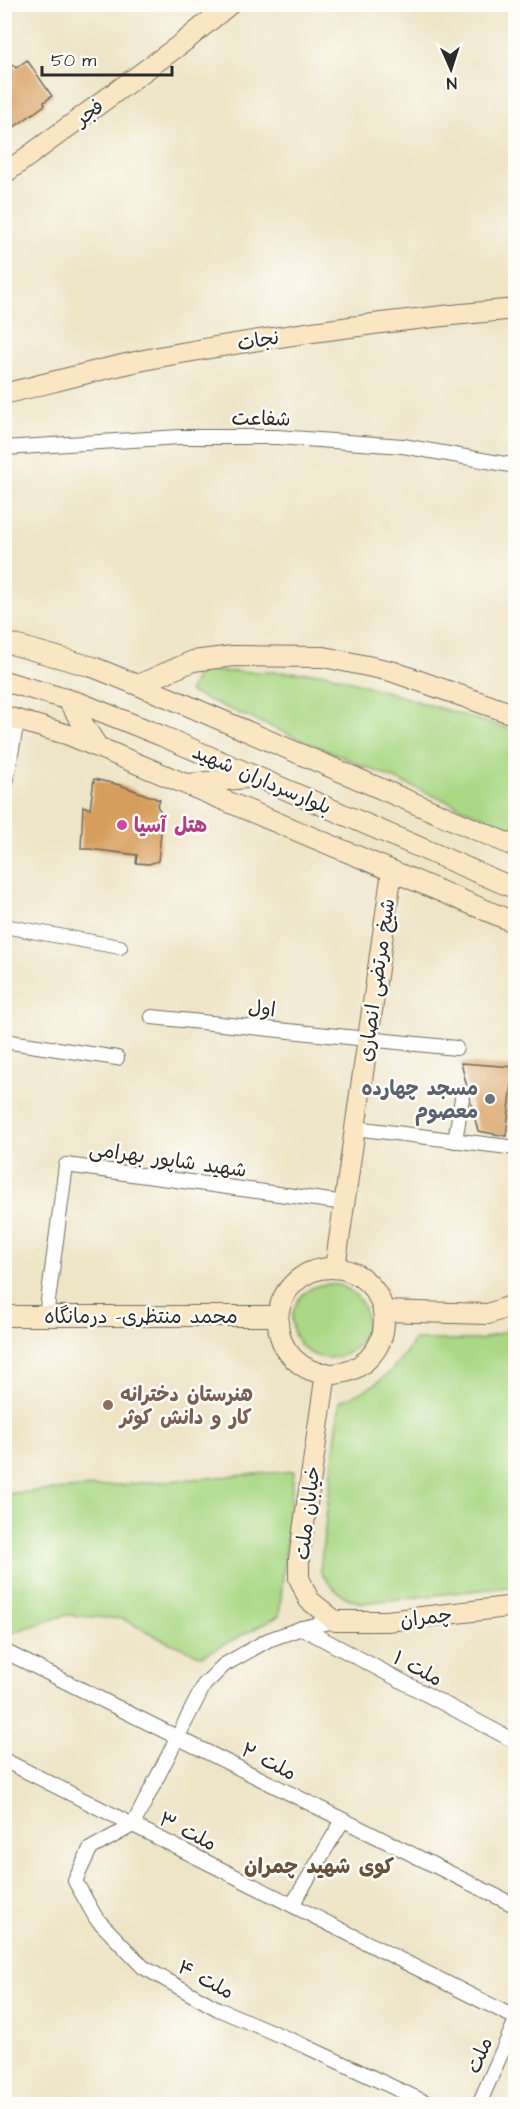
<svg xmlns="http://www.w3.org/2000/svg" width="520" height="2109" font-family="'Architects Daughter','Playpen Sans Arabic',sans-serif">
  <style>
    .green { fill: #aad885; stroke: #6a8258; stroke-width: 1.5 }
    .building { fill: #d79d5c }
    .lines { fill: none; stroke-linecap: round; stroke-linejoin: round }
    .street-casing { stroke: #6f6c61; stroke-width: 16 }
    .secondary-casing { stroke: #6f6c61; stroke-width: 22 }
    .street { stroke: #fff; stroke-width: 14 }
    .secondary { stroke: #fbe6c4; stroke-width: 20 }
    .hotel-dot { fill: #d1479c; stroke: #fdfcf7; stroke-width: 2 }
    .worship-dot { fill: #6b7280; stroke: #fdfcf7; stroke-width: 2 }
    .education-dot { fill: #8d6e63; stroke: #fdfcf7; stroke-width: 2 }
    .labels { text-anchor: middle; stroke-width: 5; stroke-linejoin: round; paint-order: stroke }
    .street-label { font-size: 20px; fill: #2b2b2b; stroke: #fdfcf7 }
    .hotel-label { font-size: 20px; font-weight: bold; fill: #b23c85; stroke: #fdfcf7; text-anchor: start }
    .worship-label { font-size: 20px; font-weight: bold; fill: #5b616d; stroke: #fdfcf7; text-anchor: end }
    .education-label { font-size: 20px; font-weight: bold; fill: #785e54; stroke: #fdfcf7; text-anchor: start }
    .neighbourhood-label { font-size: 21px; font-weight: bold; fill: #67533c; stroke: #fdfcf7 }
  </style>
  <rect width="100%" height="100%" fill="#fdfcf7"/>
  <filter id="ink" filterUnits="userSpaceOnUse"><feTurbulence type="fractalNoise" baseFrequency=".0167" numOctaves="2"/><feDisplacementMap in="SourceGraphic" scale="12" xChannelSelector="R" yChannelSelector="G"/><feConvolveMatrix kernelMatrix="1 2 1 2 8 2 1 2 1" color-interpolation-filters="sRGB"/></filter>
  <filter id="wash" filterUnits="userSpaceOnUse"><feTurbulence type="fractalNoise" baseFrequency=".008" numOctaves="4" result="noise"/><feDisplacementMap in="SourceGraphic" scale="24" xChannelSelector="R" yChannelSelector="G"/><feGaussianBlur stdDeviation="1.35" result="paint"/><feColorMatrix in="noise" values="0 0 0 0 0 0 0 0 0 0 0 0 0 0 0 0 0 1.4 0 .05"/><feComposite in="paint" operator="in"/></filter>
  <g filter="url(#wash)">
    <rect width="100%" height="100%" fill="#eee4c6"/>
    <!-- green -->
    <g class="green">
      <polygon points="199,671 325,673 515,731 515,830 189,692"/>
      <circle cx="329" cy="1321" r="37"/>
      <path d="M515 1328V1586L362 1603C342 1598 330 1588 320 1570L340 1401C376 1388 394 1373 414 1340H480Z"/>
      <polygon points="294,1471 279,1616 202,1656 163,1640 123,1619 66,1615 5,1635 5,1494"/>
    </g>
    <g id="blocks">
      <!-- building -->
      <g class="building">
        <polygon points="27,60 52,96 44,102 45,105 10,130 4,123 4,71 13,65 16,68"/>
        <polygon points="94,779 120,785 160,800 157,806 163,815 158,861 149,864 136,863 137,855 90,849 81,849 83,806 90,809"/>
        <polygon points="461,1063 514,1067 506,1136 478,1131"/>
      </g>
    </g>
  </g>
  <g filter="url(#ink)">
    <use href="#blocks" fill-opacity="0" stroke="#6f6c61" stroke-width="1.5"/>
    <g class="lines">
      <!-- street casing -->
      <g class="street-casing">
        <g id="street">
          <polyline points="4,448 180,437 277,437 403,446 516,466"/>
          <polyline points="4,794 17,720"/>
          <polyline points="4,926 120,947"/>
          <polyline points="152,1017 456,1048"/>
          <polyline points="4,1041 117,1058"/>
          <polyline points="355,1128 516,1148"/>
          <polyline points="455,1141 462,1098"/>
          <polyline points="46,1316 66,1165 345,1203"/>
          <polyline points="335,1621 302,1628 268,1640 224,1665 204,1685 133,1825 90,1849 75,1881 96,1918 143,1967 218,2009 305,2046 429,2104"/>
          <polyline points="302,1628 516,1742"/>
          <polyline points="4,1651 516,1906"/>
          <polyline points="4,1760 516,2018"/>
          <polyline points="292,1905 343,1820"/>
          <polyline points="479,2104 516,2020"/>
        </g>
      </g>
      <!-- secondary casing -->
      <g class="secondary-casing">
        <g id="secondary">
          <polyline points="4,174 185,41 230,4"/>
          <path d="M4 394C57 381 111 366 164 356 280 335 398 319 516 309"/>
          <polyline points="4,642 93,667 177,701 516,847"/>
          <polyline points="4,681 80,703 162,736 516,889"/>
          <polyline points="138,685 193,661 233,656 324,657 391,671 516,715"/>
          <polyline points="67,699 97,746"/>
          <polyline points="4,716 69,735 516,923"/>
          <polyline points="189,784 255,777"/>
          <polyline points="335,1268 392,871"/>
          <circle cx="331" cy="1321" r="53"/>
          <polyline points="383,1311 488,1314 516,1304"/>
          <polyline points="4,1316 278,1316"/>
          <polyline points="326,1373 299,1559 299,1578 309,1600 335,1621 387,1621 516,1606"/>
        </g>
      </g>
      <!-- street -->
      <use href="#street" class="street"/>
      <!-- secondary -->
      <use href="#secondary" class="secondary"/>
    </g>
  </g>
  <!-- markers -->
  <circle class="hotel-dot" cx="122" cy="825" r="6"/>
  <circle class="worship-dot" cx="490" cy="1099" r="6"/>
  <circle class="education-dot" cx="108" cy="1405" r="6"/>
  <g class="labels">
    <!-- street labels -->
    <g class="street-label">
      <text transform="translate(89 112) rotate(-36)" y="7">فجر</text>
      <text transform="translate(258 340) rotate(-10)" y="7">نجات</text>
      <text transform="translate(261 418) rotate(1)" y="7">شفاعت</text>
      <text transform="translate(262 779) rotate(23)" y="7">بلوارسرداران شهید</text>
      <text transform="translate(376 980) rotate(-82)" y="7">شیخ مرتضی انصاری</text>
      <text transform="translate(262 1008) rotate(6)" y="7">اول</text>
      <text transform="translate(168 1159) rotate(8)" y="7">شهید شاپور بهرامی</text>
      <text x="141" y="1323">محمد منتظری- درمانگاه</text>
      <text transform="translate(307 1513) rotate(-83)" y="7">خیابان ملت</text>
      <text transform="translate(426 1617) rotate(-7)" y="7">چمران</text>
      <text transform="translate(418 1668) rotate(28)" y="7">ملت ۱</text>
      <text transform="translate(269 1761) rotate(27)" y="7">ملت ۲</text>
      <text transform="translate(188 1831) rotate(27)" y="7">ملت ۳</text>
      <text transform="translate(206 1979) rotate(28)" y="7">ملت ۴</text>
      <text transform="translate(479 2055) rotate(-67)" y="7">ملت</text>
    </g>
    <!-- hotel labels -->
    <g class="hotel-label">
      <text x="134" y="832">هتل آسیا</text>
    </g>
    <!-- worship labels -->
    <g class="worship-label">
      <text x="478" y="1095">مسجد چهارده<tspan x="478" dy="23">معصوم</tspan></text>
    </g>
    <!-- education labels -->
    <g class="education-label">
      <text x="120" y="1401">هنرستان دخترانه<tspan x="120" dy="23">کار و دانش کوثر</tspan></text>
    </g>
    <!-- neighbourhood labels -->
    <g class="neighbourhood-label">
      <text x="319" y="1873">کوی شهید چمران</text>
    </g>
  </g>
  <!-- margin -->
  <rect width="520" height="2109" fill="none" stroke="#fdfcf7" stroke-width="24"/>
  <!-- north arrow -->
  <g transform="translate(451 69) rotate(177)" stroke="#fdfcf7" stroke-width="4.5" paint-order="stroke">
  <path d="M0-4.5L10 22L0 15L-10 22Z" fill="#2b2b2b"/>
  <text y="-9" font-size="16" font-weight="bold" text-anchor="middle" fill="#2b2b2b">N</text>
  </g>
  <!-- scale -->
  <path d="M42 66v9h130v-9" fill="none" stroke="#2b2b2b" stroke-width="3"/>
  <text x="51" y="66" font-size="18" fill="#2b2b2b" stroke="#fdfcf7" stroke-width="4.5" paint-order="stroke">50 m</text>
</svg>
